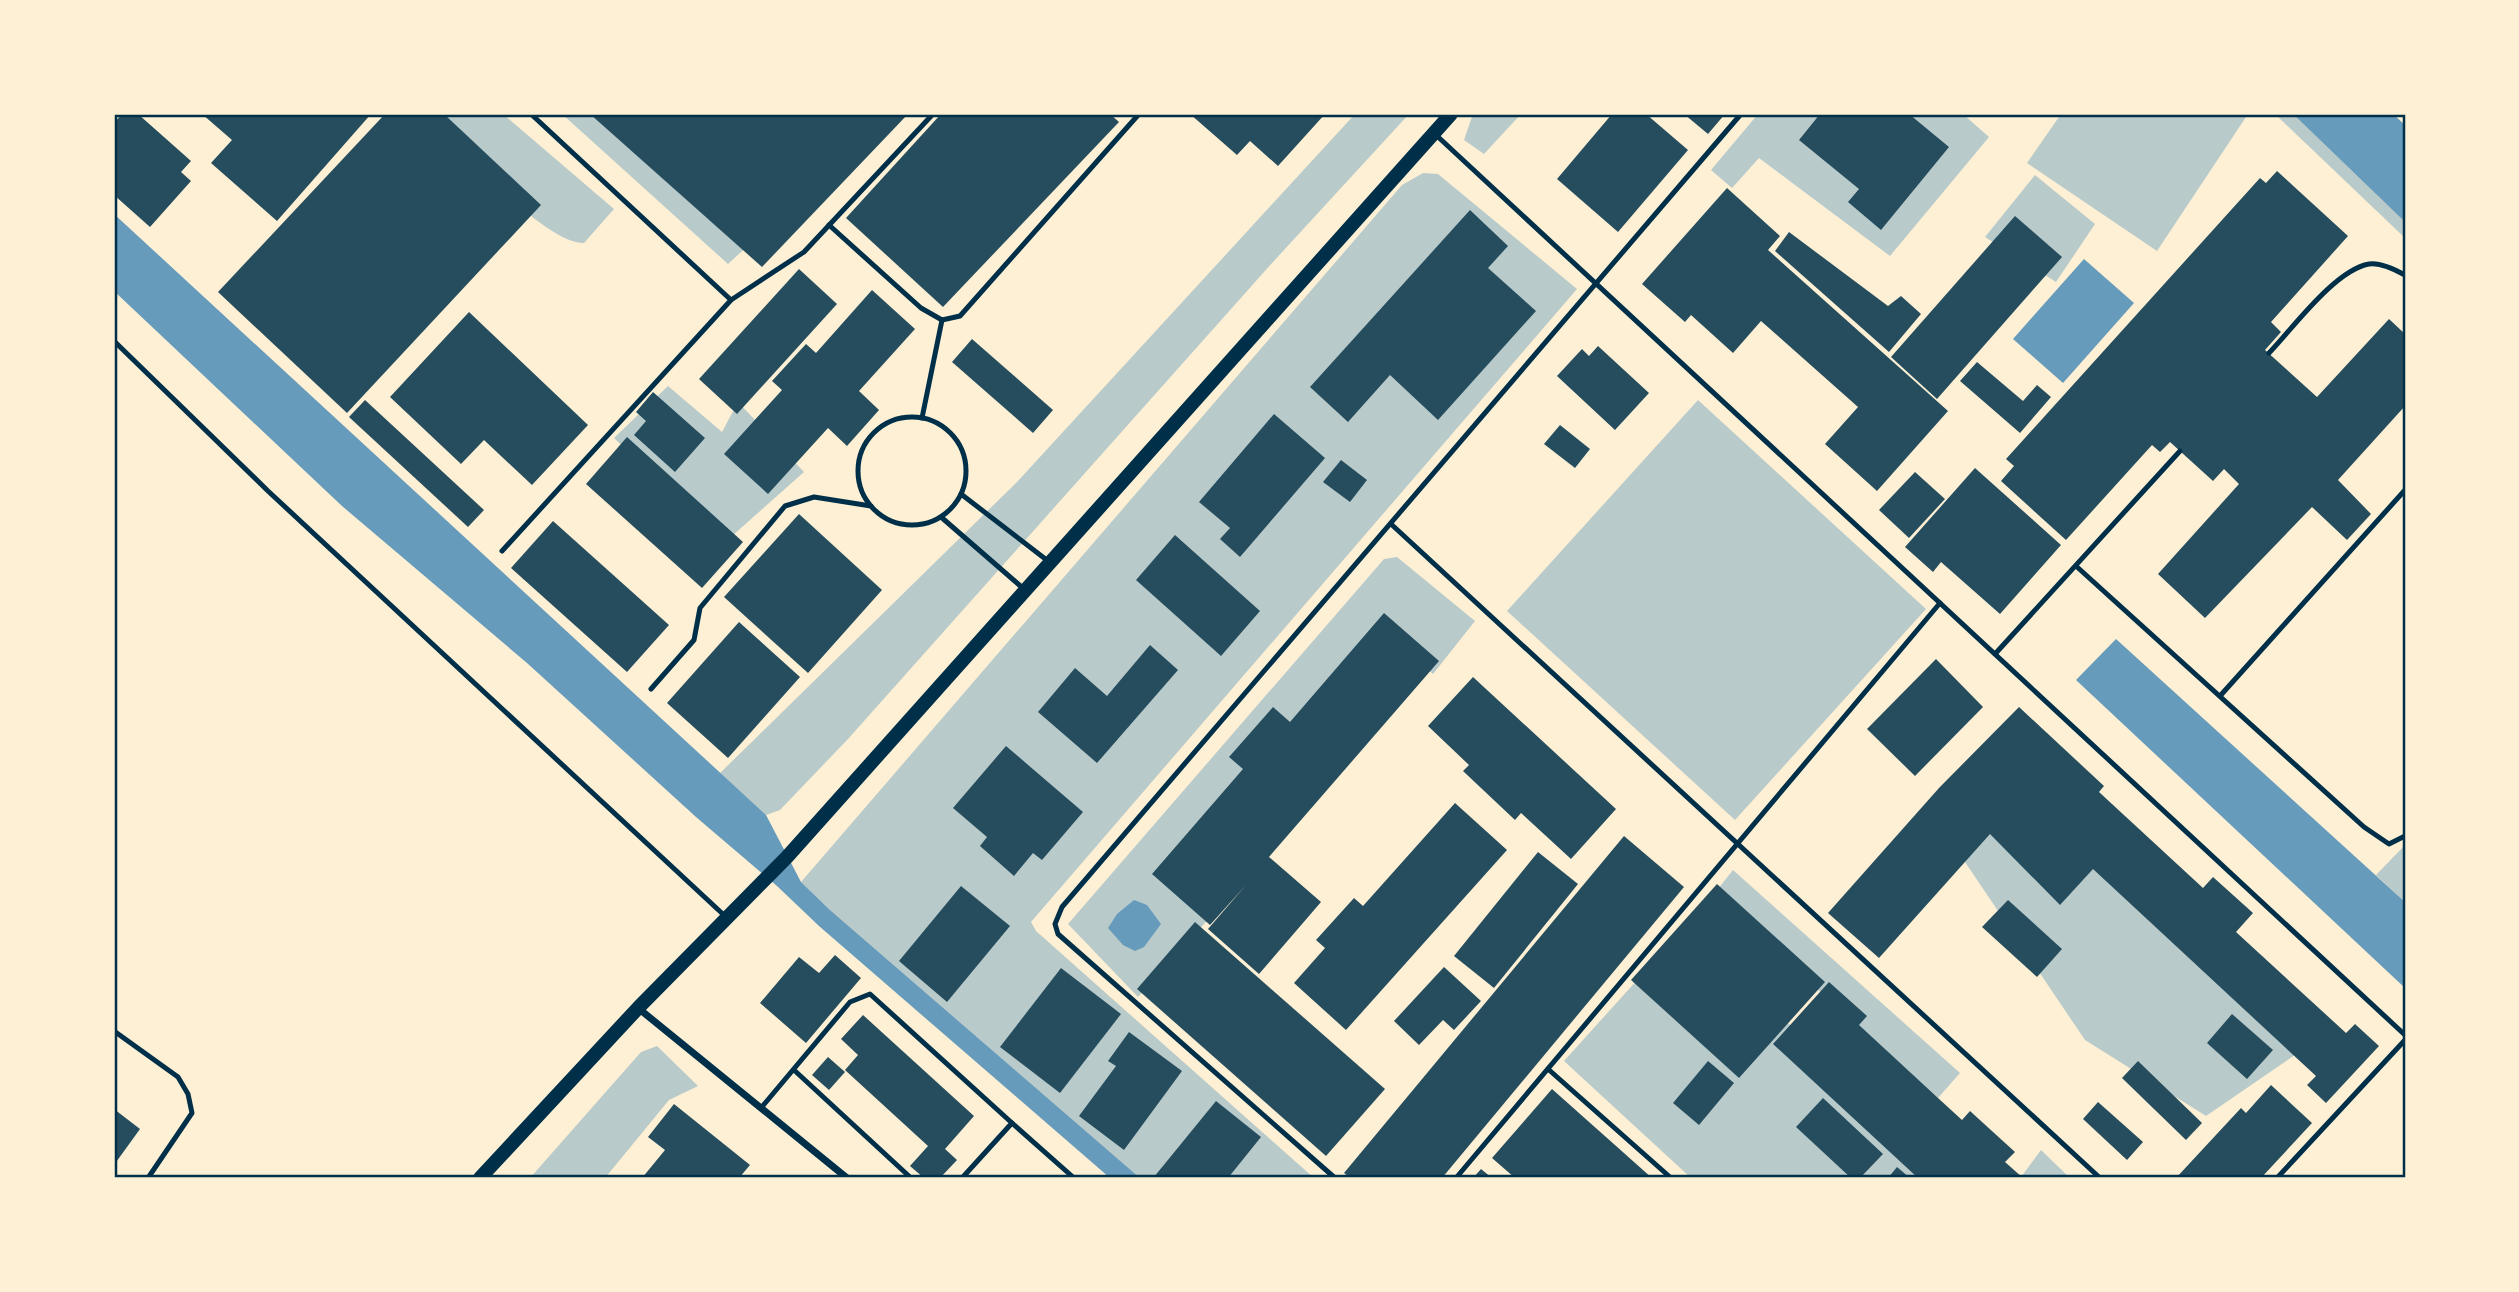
<svg xmlns="http://www.w3.org/2000/svg" width="2519" height="1292" font-family="'PT Sans Narrow',sans-serif">
  <style>
    .green { fill: #b9caca }
    .water { fill: #669bbc }
    .building { fill: #264d5e }
    .lines { fill: none; stroke-linecap: round; stroke-linejoin: round }
    .service { stroke: #003049; stroke-width: 5 }
    .minor { stroke: #003049; stroke-width: 7 }
    .secondary { stroke: #003049; stroke-width: 14 }
    .neatline { fill: none; stroke: #003049; stroke-width: 2.5 }
  </style>
  <rect width="100%" height="100%" fill="#fdf0d5"/>
  <!-- green -->
  <g class="green">
    <path d="M428 114H503L614 209 584 243C543 244 458 144 428 114Z"/>
    <polygon points="562,114 892,114 728,264"/>
    <polygon points="1355,114 1409,114 1273,262 848,739 780,810 766,815 717,776 1017,482"/>
    <polygon points="1473,114 1521,114 1484,154 1464,140"/>
    <polygon points="1758,114 1963,114 1989,137 1890,256 1759,158 1732,188 1711,170"/>
    <polygon points="2061,114 2248,114 2157,251 2027,163"/>
    <polygon points="2275,114 2293,114 2405,222 2405,238"/>
    <polygon points="1423,173 1438,174 1577,289 1031,922 1036,931 1314,1178 1140,1178 830,910 801,882 1402,185"/>
    <polygon points="2035,175 2095,224 2056,282 1985,237"/>
    <polygon points="668,386 722,432 738,402 804,472 723,544 614,438"/>
    <polygon points="1698,400 1926,609 1735,820 1507,611"/>
    <polygon points="1397,557 1475,621 1433,674 1382,630 1214,913 1138,997 1068,924 1384,559"/>
    <polygon points="2025,781 2308,1046 2206,1116 2085,1040 1965,862"/>
    <polygon points="2405,845 2405,902 2376,875"/>
    <polygon points="1733,870 1960,1073 1938,1098 1713,895"/>
    <polygon points="1657,958 1759,994 1943,1178 1691,1178 1564,1061"/>
    <polygon points="657,1046 698,1086 669,1100 605,1178 530,1178 641,1052"/>
    <polygon points="2041,1150 2070,1178 2021,1177"/>
  </g>
  <!-- water -->
  <g class="water">
    <polygon points="2293,114 2393,114 2405,125 2405,222"/>
    <polygon points="114,214 766,815 801,882 830,910 1140,1178 1110,1178 819,926 777,886 696,817 527,663 342,506 114,291"/>
    <polygon points="2084,259 2134,303 2063,383 2013,339"/>
    <polygon points="2116,639 2405,902 2405,988 2076,680"/>
    <polygon points="1134,900 1147,905 1161,924 1144,947 1135,951 1123,945 1108,928 1117,914"/>
  </g>
  <!-- building -->
  <g class="building">
    <polygon points="122,114 138,114 191,161 181,172 191,181 150,227 114,195 114,123"/>
    <polygon points="202,114 371,114 277,221 211,163 232,140"/>
    <polygon points="385,114 444,114 541,205 347,413 218,292"/>
    <polygon points="590,114 908,114 762,267"/>
    <polygon points="941,114 1110,114 1119,122 943,307 846,218"/>
    <polygon points="1190,114 1325,114 1278,166 1250,141 1237,155"/>
    <polygon points="1612,114 1646,114 1688,150 1618,232 1557,179"/>
    <polygon points="1684,114 1725,114 1708,134"/>
    <polygon points="1820,114 1909,114 1949,147 1881,230 1848,202 1859,189 1799,140"/>
    <polygon points="2277,171 2348,236 2271,322 2281,332 2265,350 2317,397 2389,319 2405,334 2405,406 2338,480 2371,514 2347,540 2312,507 2205,618 2158,574 2239,484 2224,469 2213,481 2170,442 2160,452 2152,445 2066,540 2001,481 2014,466 2006,459 2260,178 2266,183"/>
    <polygon points="1727,188 1780,236 1768,250 1948,411 1877,491 1825,444 1858,407 1761,321 1733,353 1691,315 1685,322 1642,284"/>
    <polygon points="1470,210 1508,246 1488,268 1536,311 1438,420 1390,375 1348,422 1310,387"/>
    <polygon points="2015,216 2062,257 1937,399 1891,357"/>
    <polygon points="1789,232 1888,306 1901,296 1921,314 1889,352 1775,251"/>
    <polygon points="799,269 837,304 737,414 699,379"/>
    <polygon points="872,290 915,329 859,391 879,410 847,446 828,428 768,494 724,454 782,390 772,381 806,344 816,353"/>
    <polygon points="469,312 588,425 532,485 484,440 461,464 390,397"/>
    <polygon points="972,339 1053,410 1033,433 952,362"/>
    <polygon points="1598,346 1649,393 1615,430 1557,376 1582,349 1589,356"/>
    <polygon points="1977,362 2023,401 2037,385 2051,397 2020,433 1960,381"/>
    <polygon points="653,392 705,438 675,472 634,435 646,421 636,412"/>
    <polygon points="365,400 484,510 468,527 349,417"/>
    <polygon points="1274,414 1325,458 1240,557 1220,539 1230,528 1199,502"/>
    <polygon points="1560,425 1590,449 1575,468 1544,444"/>
    <polygon points="627,437 743,542 702,588 586,484"/>
    <polygon points="1341,460 1367,480 1350,502 1323,482"/>
    <polygon points="1975,468 2061,545 2000,614 1941,562 1933,572 1905,547"/>
    <polygon points="1915,472 1945,499 1909,538 1879,510"/>
    <polygon points="799,514 882,590 808,673 724,597"/>
    <polygon points="553,521 669,625 627,672 511,568"/>
    <polygon points="1175,535 1260,611 1221,656 1136,580"/>
    <polygon points="1384,613 1439,661 1269,857 1321,902 1259,974 1208,929 1246,885 1210,925 1152,874 1243,769 1229,757 1273,707 1290,722"/>
    <polygon points="739,622 800,677 728,758 667,703"/>
    <polygon points="1150,645 1178,670 1097,763 1038,712 1075,668 1107,696"/>
    <polygon points="1936,659 1983,707 1915,776 1867,729"/>
    <polygon points="1473,677 1616,809 1571,859 1521,813 1515,820 1463,771 1469,765 1428,726"/>
    <polygon points="2019,707 2104,786 2099,792 2203,888 2213,877 2253,913 2236,932 2346,1033 2355,1024 2379,1046 2326,1103 2307,1085 2316,1076 2093,869 2060,905 1990,834 1879,958 1828,913 1939,788"/>
    <polygon points="1006,746 1083,812 1042,860 1033,853 1014,876 980,846 987,837 953,808"/>
    <polygon points="1455,803 1507,850 1346,1030 1294,983 1325,948 1316,940 1354,898 1363,906"/>
    <polygon points="1624,836 1684,887 1442,1178 1351,1178 1344,1173"/>
    <polygon points="1538,852 1578,884 1494,988 1454,956"/>
    <polygon points="1717,884 1825,982 1739,1078 1631,980"/>
    <polygon points="961,886 1010,926 947,1002 899,961"/>
    <polygon points="2008,900 2062,949 2037,977 1982,927"/>
    <polygon points="1195,922 1385,1089 1326,1156 1137,989"/>
    <polygon points="835,955 861,978 806,1043 760,1003 799,957 819,973"/>
    <polygon points="1444,967 1481,1001 1454,1030 1443,1020 1419,1045 1394,1021"/>
    <polygon points="1061,968 1121,1014 1060,1093 1000,1047"/>
    <polygon points="1829,982 1867,1016 1859,1025 1938,1098 1962,1120 1970,1111 2015,1152 2005,1162 2023,1178 1918,1178 1773,1044"/>
    <polygon points="2232,1014 2273,1050 2247,1079 2207,1043"/>
    <polygon points="863,1015 974,1116 945,1149 957,1160 940,1178 924,1178 910,1166 928,1146 845,1070 858,1055 841,1039"/>
    <polygon points="1129,1032 1182,1071 1124,1150 1079,1116 1116,1066 1108,1061"/>
    <polygon points="828,1057 845,1072 829,1090 812,1075"/>
    <polygon points="1708,1061 1734,1083 1699,1125 1673,1103"/>
    <polygon points="2138,1061 2202,1123 2186,1140 2122,1078"/>
    <polygon points="2271,1085 2312,1123 2261,1178 2176,1178 2241,1108 2246,1113"/>
    <polygon points="1552,1089 1652,1178 1515,1178 1492,1158"/>
    <polygon points="1823,1098 1883,1154 1860,1178 1851,1178 1796,1127"/>
    <polygon points="1216,1101 1261,1137 1228,1178 1156,1178 1154,1177"/>
    <polygon points="2098,1102 2143,1142 2127,1160 2083,1119"/>
    <polygon points="674,1104 750,1165 739,1178 642,1178 665,1150 648,1137"/>
    <polygon points="114,1109 140,1129 114,1165"/>
    <polygon points="1897,1167 1910,1178 1888,1178"/>
    <polygon points="1481,1169 1492,1178 1473,1178"/>
  </g>
  <g class="lines">
    <!-- service -->
    <g class="service">
      <polyline points="1436,135 2405,1035"/>
      <polyline points="829,225 921,308 942,320 960,316 1139,114"/>
      <polyline points="731,300 804,252 933,114"/>
      <polyline points="114,341 268,491 726,917"/>
      <path d="M2269 353C2293 328 2335 270 2369 264 2380 262 2396 270 2405 275"/>
      <circle cx="912" cy="471" r="54"/>
      <polyline points="922,418 942,320"/>
      <polyline points="961,494 1048,561"/>
      <polyline points="941,517 1025,590"/>
      <polyline points="1391,524 2100,1178"/>
      <polyline points="502,551 731,300 531,114"/>
      <polyline points="2076,566 2364,827 2389,844 2405,836"/>
      <polyline points="1995,654 2180,451"/>
      <polyline points="651,689 694,640 700,608 785,506 814,497 871,506"/>
      <polyline points="2220,696 2405,490"/>
      <polyline points="114,1031 178,1077 188,1094 192,1113 148,1178"/>
      <polyline points="1548,1069 1671,1178"/>
      <polyline points="794,1070 911,1178"/>
      <polyline points="761,1108 850,1002 870,994 1012,1123 962,1178"/>
      <polyline points="1012,1123 1074,1178"/>
      <polyline points="1335,1178 1058,934 1055,924 1062,907 1741,114"/>
      <polyline points="1456,1178 1940,603"/>
      <polyline points="2277,1178 2405,1040"/>
    </g>
    <!-- minor -->
    <polyline class="minor" points="638,1008 847,1178"/>
    <!-- secondary -->
    <polyline class="secondary" points="480,1178 638,1008 787,857 1451,114"/>
  </g>
  <!-- border -->
  <rect width="2519" height="1292" fill="none" stroke="#fdf0d5" stroke-width="231"/>
  <rect x="116" y="116" width="2288" height="1060" class="neatline"/>
</svg>
